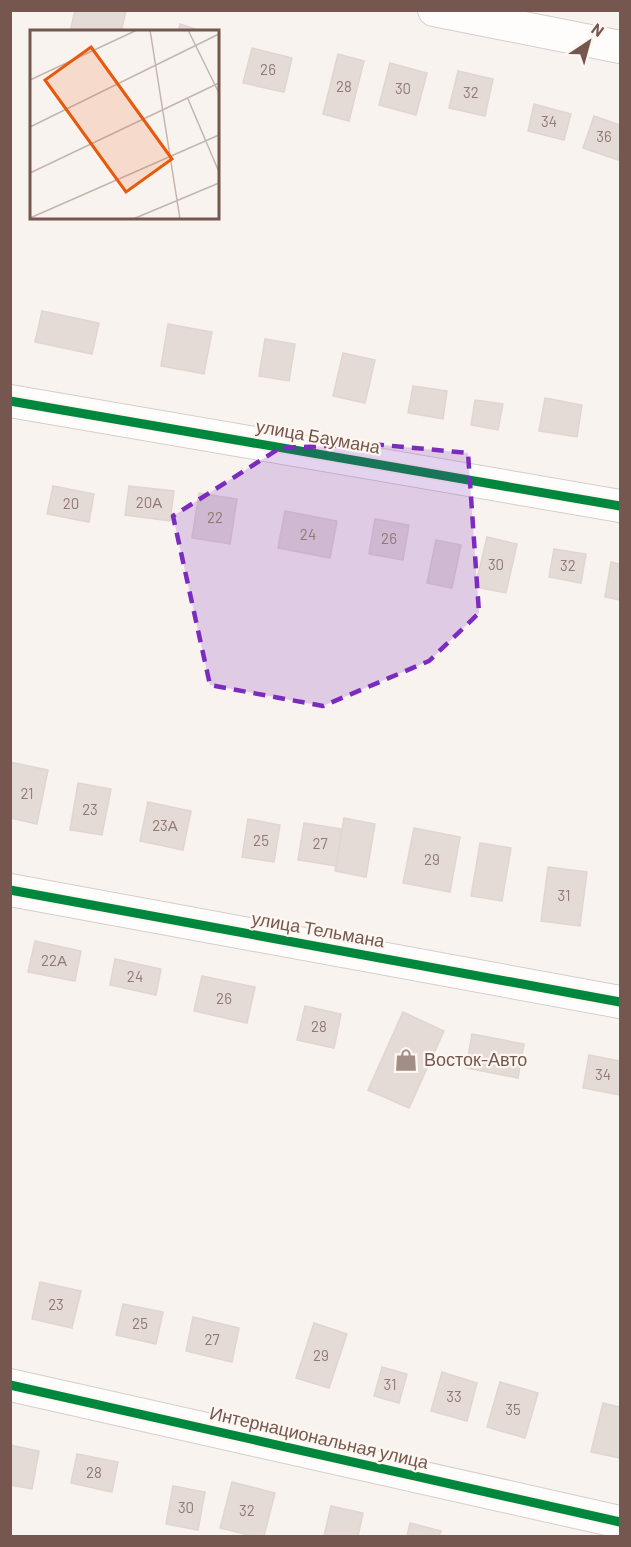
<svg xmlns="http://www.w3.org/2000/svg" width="631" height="1547" font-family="Barlow,sans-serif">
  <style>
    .building { fill: #e4dbd6; stroke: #e0d5d1; stroke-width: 1.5 }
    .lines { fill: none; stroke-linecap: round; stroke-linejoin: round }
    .minor-casing { stroke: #d6ceca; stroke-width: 34 }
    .minor { stroke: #fefdfc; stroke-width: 32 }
    .cycleway-casing { stroke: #fef7f1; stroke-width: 13 }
    .cycleway { stroke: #00873e; stroke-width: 9 }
    .marked { fill: #7b2cbf; fill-opacity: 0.2; stroke: #7b2cbf; stroke-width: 4.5; stroke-dasharray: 12 8; stroke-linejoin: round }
    .labels { text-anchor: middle; stroke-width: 4.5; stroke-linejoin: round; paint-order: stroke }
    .number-label { font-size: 15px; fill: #927a73 }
    .street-label { font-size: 18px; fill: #75574f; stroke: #fef7f1 }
    .poi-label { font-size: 18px; fill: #75574f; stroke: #fef7f1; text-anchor: start }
    .inset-road { fill: none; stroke: #c4b5ae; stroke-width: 1.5 }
    .view { fill: #e8590c; fill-opacity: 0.15; stroke: #e8590c; stroke-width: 3 }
    .inset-edge { fill: none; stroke: #75574f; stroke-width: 3 }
  </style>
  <rect width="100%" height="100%" fill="#f8f3ee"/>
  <!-- building -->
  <g class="building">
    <polygon points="75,10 126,11 121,32 70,32"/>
    <polygon points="180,24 204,32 178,32"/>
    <polygon points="252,48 292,58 284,92 243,83"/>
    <polygon points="338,54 364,61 349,121 323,114"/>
    <polygon points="390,63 427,73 416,115 379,105"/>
    <polygon points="458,71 493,79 485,116 449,108"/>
    <polygon points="534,104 571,114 564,140 528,131"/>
    <polygon points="594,116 620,125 620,152 618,160 583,148"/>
    <polygon points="42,311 99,323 92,354 35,342"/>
    <polygon points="168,324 212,332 204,374 161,366"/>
    <polygon points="265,339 295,344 289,381 259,376"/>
    <polygon points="343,353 375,360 365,403 333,396"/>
    <polygon points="413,386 447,391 443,419 408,413"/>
    <polygon points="545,398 582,405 577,437 539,431"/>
    <polygon points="475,400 503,404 498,430 471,425"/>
    <polygon points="53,486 94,494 89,522 47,514"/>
    <polygon points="129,486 174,491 170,521 125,515"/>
    <polygon points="199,493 237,499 230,544 192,538"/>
    <polygon points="285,511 337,521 330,558 278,548"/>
    <polygon points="375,519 409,525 403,560 369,554"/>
    <polygon points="487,537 517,544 506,593 475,587"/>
    <polygon points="436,540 461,545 452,588 427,583"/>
    <polygon points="554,549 586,554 581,583 549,577"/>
    <polygon points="611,562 620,564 620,600 605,597"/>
    <polygon points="10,762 48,770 37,824 10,818"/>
    <polygon points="78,783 111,789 102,835 70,830"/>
    <polygon points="148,802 191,811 183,850 140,841"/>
    <polygon points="344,818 375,824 366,877 335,871"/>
    <polygon points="248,819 280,825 274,862 242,857"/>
    <polygon points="304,823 342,829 336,866 298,860"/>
    <polygon points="414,828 460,837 450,892 403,883"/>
    <polygon points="480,843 511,848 502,901 471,896"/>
    <polygon points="548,867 587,872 580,926 541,921"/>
    <polygon points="35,941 81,951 75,981 28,972"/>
    <polygon points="115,959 161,969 156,995 110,985"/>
    <polygon points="202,976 255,987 247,1023 194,1011"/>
    <polygon points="305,1006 341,1014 334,1048 297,1040"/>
    <polygon points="403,1012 444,1031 409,1108 368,1090"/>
    <polygon points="472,1034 524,1044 518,1078 466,1068"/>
    <polygon points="589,1055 620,1061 620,1095 583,1088"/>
    <polygon points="40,1282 81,1291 72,1328 32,1319"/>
    <polygon points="123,1304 163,1312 156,1344 116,1335"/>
    <polygon points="193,1317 239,1328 232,1362 186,1351"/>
    <polygon points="314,1323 347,1334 329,1388 296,1378"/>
    <polygon points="382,1367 407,1374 399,1403 374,1396"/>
    <polygon points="442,1372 477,1383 467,1421 431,1411"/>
    <polygon points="500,1382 538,1393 525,1438 487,1427"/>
    <polygon points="603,1403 620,1407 620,1458 591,1452"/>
    <polygon points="10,1445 39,1451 32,1489 10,1485"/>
    <polygon points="77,1454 118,1462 112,1492 71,1483"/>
    <polygon points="232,1482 275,1493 264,1536 252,1536 220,1528"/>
    <polygon points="173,1486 205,1492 198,1530 166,1524"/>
    <polygon points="331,1506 363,1513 358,1536 324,1536"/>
    <polygon points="410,1523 441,1531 439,1536 407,1536"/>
  </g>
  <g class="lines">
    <!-- minor casing -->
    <g class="minor-casing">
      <g id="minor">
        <polyline points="434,10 620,47"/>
        <polyline points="10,401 620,506"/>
        <polyline points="10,890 620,1002"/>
        <polyline points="10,1385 620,1522"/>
      </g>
    </g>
    <!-- minor -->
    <use href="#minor" class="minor"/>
    <!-- cycleway casing -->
    <g class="cycleway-casing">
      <g id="cycleway">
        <polyline points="10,401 620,506"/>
        <polyline points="10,890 620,1002"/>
        <polyline points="10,1385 620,1522"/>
      </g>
    </g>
    <!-- cycleway -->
    <use href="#cycleway" class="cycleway"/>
  </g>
  <!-- marked area -->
  <path class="marked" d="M372 444 468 453 479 613 429 661 323 706 210 685 173 516 280 448Z"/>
  <!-- icons -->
  <defs>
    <g id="shop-bare" transform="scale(1.8)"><path d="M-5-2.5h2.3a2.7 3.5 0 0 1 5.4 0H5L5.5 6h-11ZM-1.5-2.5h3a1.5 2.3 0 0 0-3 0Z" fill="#a38e87" stroke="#fef7f1" stroke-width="2.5" paint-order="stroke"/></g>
  </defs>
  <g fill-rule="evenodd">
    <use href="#shop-bare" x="406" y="1060"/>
  </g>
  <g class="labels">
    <!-- number labels -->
    <g class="number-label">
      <text x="268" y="75">26</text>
      <text x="344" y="92">28</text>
      <text x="403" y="94">30</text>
      <text x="471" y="98">32</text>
      <text x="549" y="127">34</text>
      <text x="604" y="142">36</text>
      <text x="149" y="508">20А</text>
      <text x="71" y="509">20</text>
      <text x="215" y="523">22</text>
      <text x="308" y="540">24</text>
      <text x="389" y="544">26</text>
      <text x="496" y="570">30</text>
      <text x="568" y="571">32</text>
      <text x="27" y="799">21</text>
      <text x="90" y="815">23</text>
      <text x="165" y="831">23А</text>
      <text x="261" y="846">25</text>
      <text x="320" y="849">27</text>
      <text x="432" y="865">29</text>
      <text x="564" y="901">31</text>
      <text x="54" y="966">22А</text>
      <text x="135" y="982">24</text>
      <text x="224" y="1004">26</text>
      <text x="319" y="1032">28</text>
      <text x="603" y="1080">34</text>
      <text x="56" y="1310">23</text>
      <text x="140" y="1329">25</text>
      <text x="212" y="1345">27</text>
      <text x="321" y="1361">29</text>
      <text x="390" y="1390">31</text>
      <text x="454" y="1402">33</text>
      <text x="513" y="1415">35</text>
      <text x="94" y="1478">28</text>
      <text x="186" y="1513">30</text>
      <text x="247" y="1516">32</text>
    </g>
    <!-- street labels -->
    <g class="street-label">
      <text transform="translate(318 437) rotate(10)" y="6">улица Баумана</text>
      <text transform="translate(318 930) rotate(10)" y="6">улица Тельмана</text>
      <text transform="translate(319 1438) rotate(13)" y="6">Интернациональная улица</text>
    </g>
    <!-- poi labels -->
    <g class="poi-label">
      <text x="424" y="1066">Восток-Авто</text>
    </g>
  </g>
  <!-- overview -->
  <g transform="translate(30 30)">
    <rect width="189" height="189" fill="#f8f3ee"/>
    <path class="inset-road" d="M120 0 150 189M158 0 189 63M0 50 107 0M158 69 189 142M0 97 189 4M0 143 189 53M0 188 189 105M103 189 189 153"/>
    <path class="view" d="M61 17 142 129 96 162 15 50Z"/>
    <rect width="189" height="189" class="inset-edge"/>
  </g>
  <!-- border -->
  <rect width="631" height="1547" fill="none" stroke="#75574f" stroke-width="24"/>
  <!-- north arrow -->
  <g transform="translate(589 42) rotate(36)" stroke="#fef7f1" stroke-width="4.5" paint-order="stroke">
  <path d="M0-4.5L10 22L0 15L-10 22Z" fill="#75574f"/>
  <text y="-9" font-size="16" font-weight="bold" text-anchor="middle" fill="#75574f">N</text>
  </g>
</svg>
